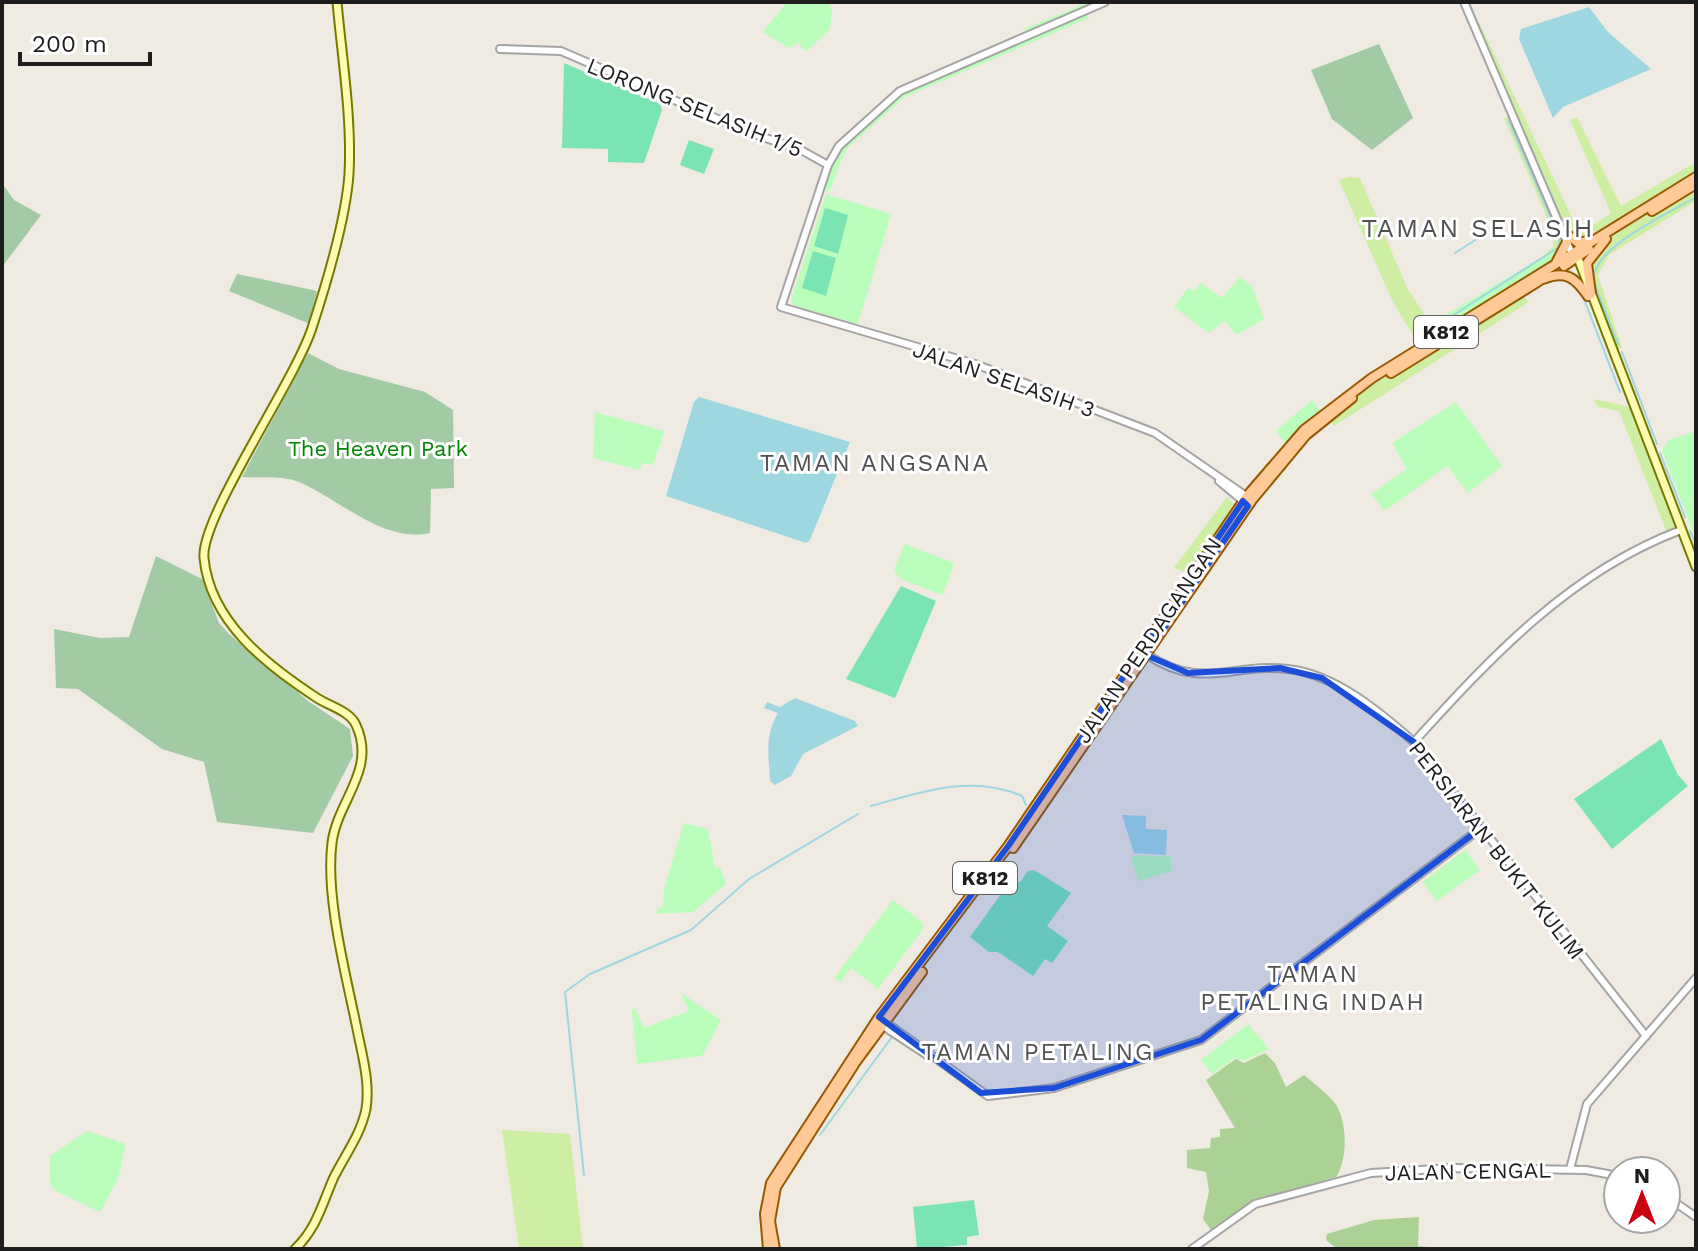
<svg xmlns="http://www.w3.org/2000/svg" width="1698" height="1251" font-family="'Work Sans',sans-serif">
  <style>
    .grass { fill: #ceeea4 }
    .forest { fill: #abd294 }
    .cemetery { fill: #a2caa4 }
    .park { fill: #bbfebb }
    .pitch { fill: #7ae5b3 }
    .water { fill: #9fd7e1 }
    .lines { fill: none; stroke-linecap: round; stroke-linejoin: round }
    .stream { stroke: #9fd7e1; stroke-width: 2 }
    .tertiary-casing { stroke: #a4a4a4; stroke-width: 10 }
    .secondary-casing { stroke: #767900; stroke-width: 11 }
    .primary-casing { stroke: #975800; stroke-width: 12 }
    .tertiary { stroke: #fff; stroke-width: 6 }
    .secondary { stroke: #fefcb1; stroke-width: 7 }
    .primary { stroke: #ffca98; stroke-width: 8 }
    .marked { fill: #1d4ed8; fill-opacity: 0.2; stroke: #1d4ed8; stroke-width: 6; stroke-linejoin: round }
    .labels { text-anchor: middle; stroke-width: 6; stroke-linejoin: round; paint-order: stroke }
    .shield { fill: #fff; stroke: #616161; stroke-width: 2 }
    .shield-label { font-size: 20px; font-weight: bold; fill: #1d1d1d }
    .street-label { font-size: 22px; fill: #1d1d1d; stroke: #fff }
    .park-label { font-size: 22px; fill: #038403; stroke: #fff }
    .neighbourhood-label { font-size: 24px; letter-spacing: 2px; fill: #505050; stroke: #fff }
    .quarter-label { font-size: 26px; letter-spacing: 2px; fill: #505050; stroke: #fff }
  </style>
  <rect width="100%" height="100%" fill="#efeae2"/>
  <!-- grass -->
  <g class="grass">
    <polygon points="1479,22 1577,228 1593,225 1611,213 1570,120 1577,117 1621,206 1696,162 1696,176 1575,251 1568,235 1572,254 1543,256 1553,247 1554,234 1504,118 1512,117 1474,24"/>
    <polygon points="1349,177 1360,178 1408,290 1432,325 1426,329 1417,320 1421,331 1413,335 1393,302 1339,180"/>
    <polygon points="1696,184 1696,201 1610,254 1598,275 1622,347 1613,351 1578,257"/>
    <polygon points="1521,294 1529,302 1334,426 1327,417 1375,383"/>
    <polygon points="1594,399 1634,408 1681,530 1668,535 1619,411 1598,407"/>
    <polygon points="1227,497 1235,505 1188,573 1174,568"/>
    <polygon points="502,1130 570,1134 583,1249 519,1249"/>
  </g>
  <!-- forest -->
  <g class="forest">
    <path d="M1265 1053 1275 1063 1286 1087 1304 1075C1314 1084 1326 1092 1334 1102 1348 1120 1348 1159 1336 1177L1253 1201 1211 1230 1203 1219 1209 1191 1206 1172 1187 1168V1150L1210 1148 1211 1138 1220 1137V1129L1235 1128 1206 1080 1236 1059 1244 1063Z"/>
    <polygon points="1419,1217 1418,1246 1448,1249 1337,1249 1326,1240 1327,1234 1374,1220"/>
  </g>
  <!-- cemetery -->
  <g class="cemetery">
    <polygon points="1379,44 1413,118 1372,150 1332,119 1311,70"/>
    <polygon points="2,183 14,200 41,215 2,267"/>
    <polygon points="237,274 317,291 310,324 229,291"/>
    <path d="M308 353 339 369 425 392 453 410 454 488 431 489 430 533C383 543 341 500 299 482 283 475 259 478 242 477Z"/>
    <polygon points="156,556 202,579 219,623 229,634 308,701 350,729 353,756 313,833 217,822 204,762 162,749 78,689 56,688 54,629 100,638 129,637"/>
  </g>
  <!-- park -->
  <g class="park">
    <polygon points="787,2 826,2 832,8 830,29 806,52 798,43 789,48 763,32"/>
    <polygon points="1089,2 1105,2 1086,10 1089,18 905,97 846,149 829,192 820,189 839,146 892,98 1027,35 1024,29"/>
    <polygon points="826,194 891,214 858,324 795,306 791,300"/>
    <polygon points="1567,242 1551,267 1430,341 1422,329"/>
    <polygon points="1240,277 1252,286 1264,319 1236,335 1225,321 1209,333 1174,307 1188,288 1194,291 1201,283 1222,298"/>
    <polygon points="1312,400 1322,413 1288,445 1276,431"/>
    <polygon points="1456,402 1502,466 1468,493 1447,466 1385,511 1371,494 1407,469 1392,443"/>
    <polygon points="595,412 664,431 653,465 642,463 640,470 593,458"/>
    <polygon points="1696,431 1696,539 1662,450 1669,440"/>
    <polygon points="904,544 954,563 943,595 901,579 894,571"/>
    <polygon points="684,823 708,829 715,868 720,867 726,884 693,912 657,914 657,909 663,907 664,889"/>
    <polygon points="1465,850 1480,870 1437,901 1422,882"/>
    <polygon points="1137,855 1171,857 1171,871 1138,881 1131,857"/>
    <polygon points="893,900 922,922 923,929 878,989 851,968 840,982 834,978"/>
    <polygon points="681,993 721,1020 702,1056 637,1064 632,1010 635,1008 644,1028 689,1011"/>
    <polygon points="1248,1024 1269,1049 1244,1061 1235,1058 1212,1074 1201,1060"/>
    <polygon points="87,1131 126,1144 118,1179 100,1212 54,1190 50,1183 50,1156"/>
  </g>
  <!-- pitch -->
  <g class="pitch">
    <polygon points="564,63 660,104 662,110 644,163 608,162 608,149 562,148"/>
    <polygon points="689,140 714,149 704,174 680,165"/>
    <polygon points="825,208 848,215 838,254 814,246"/>
    <polygon points="813,251 836,258 826,296 802,288"/>
    <polygon points="901,586 936,601 895,698 846,679"/>
    <polygon points="1661,739 1678,775 1688,786 1612,849 1574,799"/>
    <polygon points="1034,870 1071,893 1047,926 1068,941 1052,963 1045,959 1033,976 998,952 989,952 970,937 1009,883 1020,882 1028,871"/>
    <polygon points="974,1200 979,1235 967,1237 967,1245 917,1249 913,1207"/>
  </g>
  <!-- water -->
  <g class="water">
    <polygon points="1589,7 1608,32 1651,69 1563,107 1553,118 1519,39 1521,29"/>
    <polygon points="699,397 850,442 810,540 806,543 666,496 694,402"/>
    <path d="M795 698 855 721 858 726 803 754 791 776 775 785 770 781C769 754 764 738 778 713L764 708 767 702 780 707Z"/>
    <polygon points="1122,815 1146,816 1146,829 1167,830 1166,855 1134,853"/>
  </g>
  <g class="lines">
    <!-- stream -->
    <g class="stream">
      <polyline points="1469,2 1477,22"/>
      <polyline points="1455,253 1494,228 1495,221"/>
      <polyline points="1582,294 1620,392"/>
      <polyline points="1438,325 1559,247 1559,237 1509,121"/>
      <path d="M1618 344 1593 280C1594 246 1668 214 1696 197"/>
      <polyline points="1622,352 1657,444"/>
      <polyline points="1660,453 1685,517"/>
      <polyline points="1690,531 1696,544"/>
      <path d="M871 806C922 792 972 774 1022 796L1026 805"/>
      <polyline points="820,1135 892,1037"/>
      <polyline points="584,1175 565,992 590,974 691,930 749,879 858,814"/>
    </g>
    <!-- tertiary casing -->
    <g class="tertiary-casing">
      <g id="tertiary">
        <polyline points="1105,2 900,91 839,146 828,165 781,307 975,364 1155,433 1249,498"/>
        <polyline points="1464,2 1572,254"/>
        <polyline points="500,49 561,51 748,132 801,150 828,165"/>
        <polyline points="1219,481 1244,502"/>
        <path d="M1146 654C1202 692 1233 662 1288 669 1335 674 1380 712 1414 742L1646 1036"/>
        <path d="M1414 742C1491 657 1571 571 1681 530"/>
        <polyline points="884,1021 988,1096 1054,1088 1201,1040 1481,828"/>
        <polyline points="880,1024 927,1055"/>
        <polyline points="1570,1169 1587,1104 1696,978"/>
        <polyline points="1666,1196 1696,1217"/>
        <polyline points="1192,1249 1255,1204 1371,1173 1453,1168 1586,1170 1618,1176"/>
      </g>
    </g>
    <!-- secondary casing -->
    <g class="secondary-casing">
      <g id="secondary">
        <polyline points="1576,253 1696,567"/>
        <path d="M295 1249C317 1228 322 1204 334 1177 345 1155 361 1134 366 1109 370 1084 363 1058 358 1034 347 978 325 898 332 843 337 801 377 770 356 725 350 711 329 706 317 698 268 666 210 622 204 558 200 518 295 381 312 328 326 285 346 218 349 174 352 118 342 58 337 2"/>
      </g>
    </g>
    <!-- primary casing -->
    <g class="primary-casing">
      <g id="primary">
        <polyline points="1652,211 1696,184"/>
        <polyline points="1568,235 1578,243 1588,241"/>
        <polyline points="1557,261 1567,242"/>
        <polyline points="1564,266 1589,249"/>
        <path d="M1543 279C1565 270 1575 277 1588 296"/>
        <polyline points="1591,294 1587,263 1606,239"/>
        <polyline points="1391,373 1539,281"/>
        <polyline points="1013,848 1252,500 1306,435 1352,398"/>
        <polyline points="768,1249 765,1214 771,1183 879,1017 1009,845 1247,496 1304,430 1372,378 1696,177"/>
        <polyline points="775,1249 770,1221 776,1187 855,1063 922,972"/>
      </g>
    </g>
    <!-- tertiary -->
    <use href="#tertiary" class="tertiary"/>
    <!-- secondary -->
    <use href="#secondary" class="secondary"/>
    <!-- primary -->
    <use href="#primary" class="primary"/>
  </g>
  <!-- marked area -->
  <path class="marked" d="M1243 501 1248 506 1146 655 1188 673 1280 668 1322 678 1414 742 1481 828 1201 1040 1054 1088 981 1093 879 1017 1009 845Z"/>
  <g class="labels">
    <!-- shield labels -->
    <g class="shield">
      <rect x="1414" y="316" width="64" height="32" rx="6"/>
      <rect x="953" y="862" width="64" height="32" rx="6"/>
    </g>
    <g class="shield-label">
      <text x="1446" y="339">K812</text>
      <text x="985" y="885">K812</text>
    </g>
    <!-- street labels -->
    <g class="street-label">
      <text transform="translate(695 107) rotate(22)" y="8">LORONG SELASIH 1/5</text>
      <text transform="translate(1004 379) rotate(19)" y="8">JALAN SELASIH 3</text>
      <text transform="translate(1148 640) rotate(-56)" y="8">JALAN PERDAGANGAN</text>
      <text transform="translate(1497 850) rotate(52)" y="8">PERSIARAN BUKIT KULIM</text>
      <text transform="translate(1468 1171) rotate(-1)" y="8">JALAN CENGAL</text>
    </g>
    <!-- park labels -->
    <g class="park-label">
      <text x="378" y="456">The Heaven Park</text>
    </g>
    <!-- neighbourhood labels -->
    <g class="neighbourhood-label">
      <text x="875" y="471">TAMAN ANGSANA</text>
      <text x="1313" y="982">TAMAN<tspan x="1313" dy="28">PETALING INDAH</tspan></text>
      <text x="1038" y="1060">TAMAN PETALING</text>
    </g>
    <!-- quarter labels -->
    <g class="quarter-label">
      <text x="1478" y="237">TAMAN SELASIH</text>
    </g>
  </g>
  <!-- border -->
  <rect width="1698" height="1251" fill="none" stroke="#1d1d1d" stroke-width="8"/>
  <!-- north arrow -->
  <g transform="translate(1642 1195)"><circle r="38" fill="#ffffff" stroke="#a5a5a5" stroke-width="2"/>
  <path d="M0-6L14 30L0 20L-14 30Z" fill="#cb0011"/>
  <text y="-12" font-size="22" font-weight="bold" text-anchor="middle" fill="#1d1d1d">N</text>
  </g>
  <!-- scale -->
  <path d="M20 52v12h130v-12" fill="none" stroke="#1d1d1d" stroke-width="4"/>
  <text x="32" y="52" font-size="24" fill="#1d1d1d" stroke="#ffffff" stroke-width="6" paint-order="stroke">200 m</text>
</svg>
